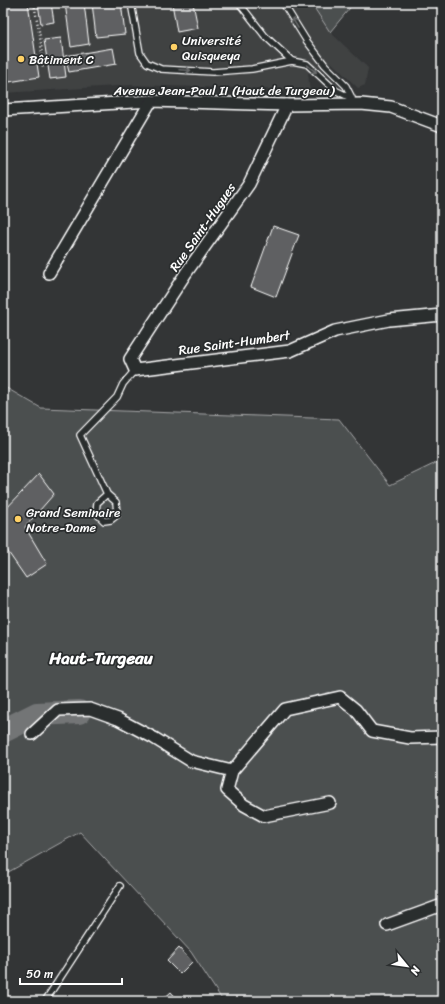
<svg xmlns="http://www.w3.org/2000/svg" width="445" height="1004" font-family="Sriracha,sans-serif">
  <style>
    .built { fill: #404243 }
    .green { fill: #4c4f50; stroke: #a6a7a8 }
    .lines { fill: none; stroke-linecap: round; stroke-linejoin: round }
    .river { stroke: #737576; stroke-width: 24 }
    .building { fill: #5f6162; stroke: #fff }
    .service-casing { stroke: #fff; stroke-width: 8 }
    .minor-casing { stroke: #fff; stroke-width: 14 }
    .path { stroke: #fff; stroke-width: 2.5; stroke-dasharray: 1 3; stroke-linecap: butt }
    .service { stroke: #2a2d2e; stroke-width: 5.5 }
    .minor { stroke: #2a2d2e; stroke-width: 11 }
    .oneway { stroke: #6a6c6d }
    .poi-dot { fill: #ffd166; stroke: #2a2d2e; stroke-width: 1.5 }
    .labels { text-anchor: middle; stroke-width: 3.5; stroke-linejoin: round; paint-order: stroke }
    .poi-label { font-size: 13px; fill: #fff; stroke: #2a2d2e; text-anchor: start }
    .street-label { font-size: 13px; fill: #fff; stroke: #2a2d2e }
    .district-label { font-size: 17px; font-weight: bold; fill: #fff; stroke: #2a2d2e }
  </style>
  <rect width="100%" height="100%" fill="#333536"/>
  <filter id="ink" filterUnits="userSpaceOnUse"><feTurbulence type="fractalNoise" baseFrequency=".025" numOctaves="2"/><feDisplacementMap in="SourceGraphic" scale="8" xChannelSelector="R" yChannelSelector="G"/><feConvolveMatrix kernelMatrix="1 2 1 2 8 2 1 2 1" color-interpolation-filters="sRGB"/></filter>
  <g filter="url(#ink)">
    <!-- built -->
    <polygon class="built" points="3,3 311,3 330,32 368,68 365,85 358,88 331,62 308,73 310,93 269,89 132,85 3,93"/>
    <!-- green -->
    <g class="green">
      <polygon points="311,3 354,3 330,32"/>
      <polygon points="3,386 41,408 339,419 390,485 442,460 442,1001 223,1001 191,952 80,832 3,875"/>
    </g>
    <g class="lines">
      <!-- river -->
      <polyline class="river" points="3,731 37,714 79,712"/>
    </g>
    <!-- building -->
    <g class="building">
      <polygon points="3,3 28,3 39,77 9,82 3,41"/>
      <polygon points="38,3 51,3 54,22 41,24"/>
      <polygon points="65,3 84,3 89,44 71,47"/>
      <polygon points="92,3 121,3 125,34 96,37"/>
      <polygon points="172,3 193,3 198,28 177,32"/>
      <polygon points="61,38 66,77 50,79 44,40"/>
      <polygon points="113,48 116,64 69,72 65,56"/>
      <polygon points="273,226 299,235 276,297 251,287"/>
      <polygon points="39,474 54,494 25,527 47,564 26,578 6,549 3,549 3,512"/>
      <polygon points="179,948 192,962 180,974 167,961"/>
      <polygon points="171,992 179,1001 161,1001"/>
    </g>
    <g class="lines">
      <!-- service casing -->
      <g class="service-casing">
        <g id="service">
          <polyline points="131,3 140,53 147,63 161,69 213,72 252,69 292,61 307,64 335,90 351,98"/>
          <polyline points="239,3 265,36 292,61"/>
          <polyline points="283,3 306,40 325,65 346,86 352,98"/>
          <polyline points="107,494 116,502 117,515 111,520 104,521 96,513 97,503 107,494 80,435 117,397 123,384 135,370"/>
          <polyline points="45,1001 120,886"/>
        </g>
      </g>
      <!-- minor casing -->
      <g class="minor-casing">
        <g id="minor">
          <polyline points="287,105 249,184 186,273 130,359 135,370 290,351 335,331 389,320 442,315"/>
          <polyline points="3,110 151,101 287,105 361,104 391,107 442,126"/>
          <polyline points="49,273 151,101"/>
          <polyline points="32,734 58,710 90,709 118,719 154,738 191,761 232,771"/>
          <polyline points="330,803 264,816 244,805 227,790 232,771 285,709 340,697 356,710 372,731 410,738 442,737"/>
          <polyline points="387,925 442,905"/>
        </g>
      </g>
      <!-- path -->
      <polyline class="path" points="34,3 41,43 43,70"/>
      <!-- service -->
      <use href="#service" class="service"/>
      <!-- minor -->
      <use href="#minor" class="minor"/>
    </g>
    <!-- one-way arrows -->
    <defs><path id="oneway-shaft" d="M-6 0H5M1.5-3L5.5 0L1.5 3" fill="none" stroke-width="1.6" stroke-linecap="round" stroke-linejoin="round"/></defs>
    <g class="oneway">
      <use href="#oneway-shaft" transform="translate(295 23) rotate(-121)"/>
      <use href="#oneway-shaft" transform="translate(312 69) rotate(40)"/>
      <use href="#oneway-shaft" transform="translate(185 70) rotate(3)"/>
    </g>
  </g>
  <!-- markers -->
  <g class="poi-dot">
    <circle cx="174" cy="47" r="4"/>
    <circle cx="21" cy="59" r="4"/>
    <circle cx="18" cy="519" r="4"/>
  </g>
  <g class="labels">
    <!-- poi labels -->
    <g class="poi-label">
      <text x="182" y="45">Université<tspan x="182" dy="15">Quisqueya</tspan></text>
      <text x="29" y="64">Bâtiment C</text>
      <text x="26" y="517">Grand Seminaire<tspan x="26" dy="15">Notre-Dame</tspan></text>
    </g>
    <!-- street labels -->
    <g class="street-label">
      <text x="224" y="95">Avenue Jean-Paul II (Haut de Turgeau)</text>
      <text transform="translate(202 227) rotate(-55)" y="5">Rue Saint-Hugues</text>
      <text transform="translate(234 342) rotate(-8)" y="5">Rue Saint-Humbert</text>
    </g>
    <!-- district labels -->
    <g class="district-label">
      <text x="101" y="664">Haut-Turgeau</text>
    </g>
  </g>
  <!-- margin -->
  <rect width="445" height="1004" fill="none" stroke="#2a2d2e" stroke-width="16"/>
  <rect x="8" y="8" width="429" height="988" fill="none" stroke="#fff" stroke-width="1.5" filter="url(#ink)"/>
  <!-- north arrow -->
  <g transform="translate(407 966) rotate(119)" stroke="#2a2d2e" stroke-width="3" paint-order="stroke">
  <path d="M0-3L7 15L0 10L-7 15Z" fill="#ffffff"/>
  <text y="-6" font-size="11" font-weight="bold" text-anchor="middle" fill="#ffffff">N</text>
  </g>
  <!-- scale -->
  <path d="M20 978v6h102v-6" fill="none" stroke="#ffffff" stroke-width="2"/>
  <text x="26" y="978" font-size="12" fill="#ffffff" stroke="#2a2d2e" stroke-width="3" paint-order="stroke">50 m</text>
</svg>
